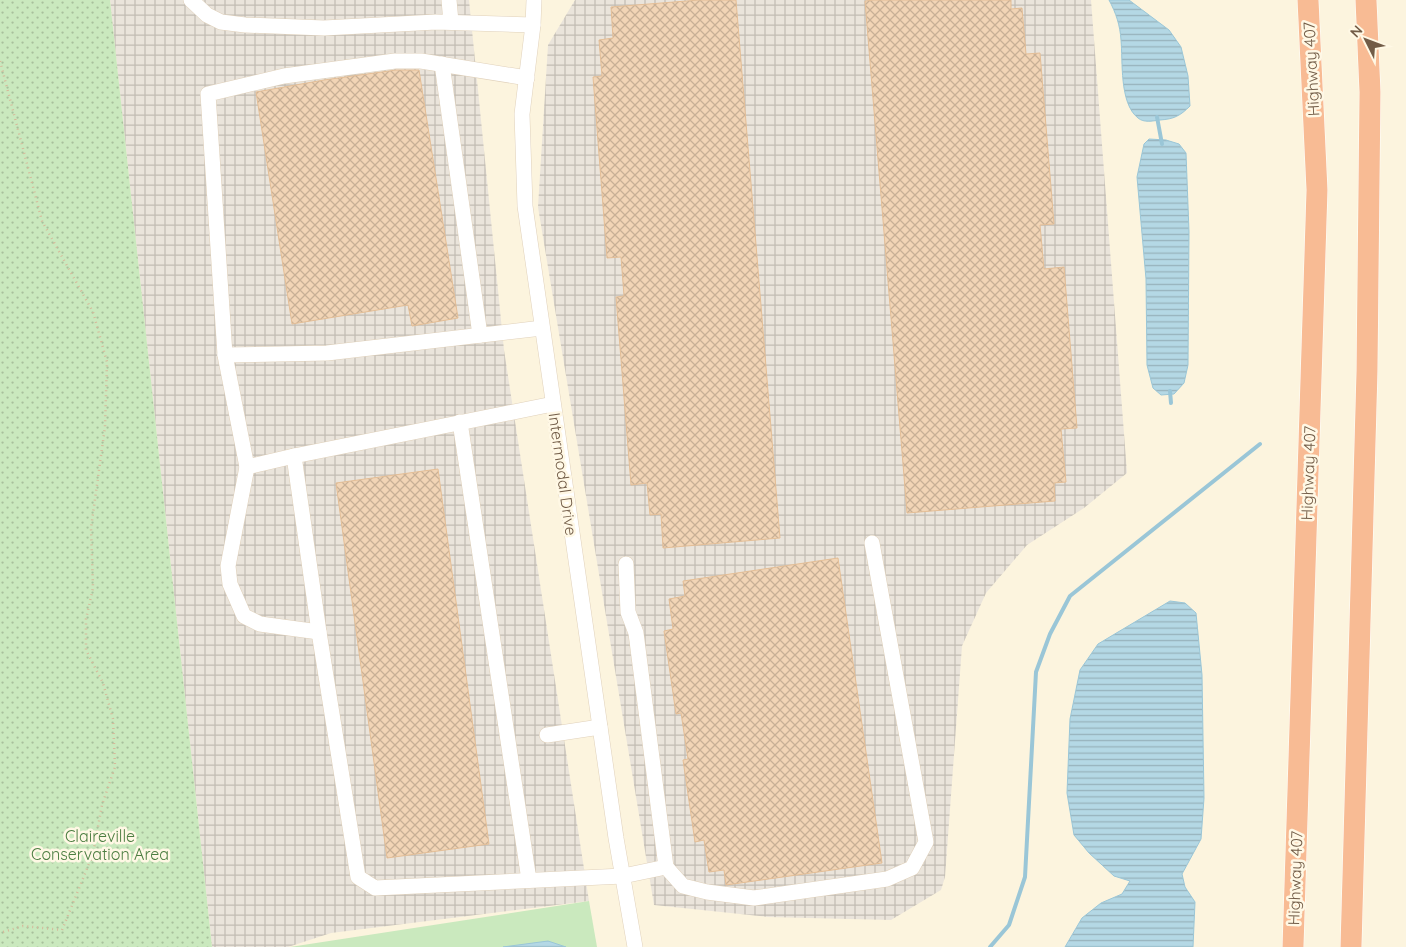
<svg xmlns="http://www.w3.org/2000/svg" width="1406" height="947" font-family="Quicksand,sans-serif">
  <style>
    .industrial { fill: url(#industrial-grid) }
    .green { fill: #cae9be }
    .park { fill: url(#park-dots) }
    .water { fill: url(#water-rules); stroke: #9ac6d7 }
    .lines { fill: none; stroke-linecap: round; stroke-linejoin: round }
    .stream { stroke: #9ac6d7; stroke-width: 4 }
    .building { fill: url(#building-cross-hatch); stroke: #e4be96 }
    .minor-casing { stroke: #e0d1bb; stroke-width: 16 }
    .highway-casing { stroke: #fff; stroke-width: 22 }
    .path { stroke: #d6b99a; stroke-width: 2.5; stroke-dasharray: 1 4; stroke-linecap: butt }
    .minor { stroke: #fff; stroke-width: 15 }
    .highway { stroke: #f8bb94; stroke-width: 21 }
    .labels { text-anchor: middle; stroke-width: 5; stroke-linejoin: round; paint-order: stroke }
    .street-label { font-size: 16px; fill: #725c47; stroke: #fff8e5 }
    .park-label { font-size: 16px; fill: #4c7e41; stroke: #fff8e5 }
  </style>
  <defs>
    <pattern id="industrial-grid" width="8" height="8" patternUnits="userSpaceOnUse" patternTransform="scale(1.25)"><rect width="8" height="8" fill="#eae4db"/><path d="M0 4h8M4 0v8" fill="none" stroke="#c2bcb3"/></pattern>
    <pattern id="park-dots" width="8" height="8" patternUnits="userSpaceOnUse" patternTransform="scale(1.25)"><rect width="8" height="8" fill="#cae9be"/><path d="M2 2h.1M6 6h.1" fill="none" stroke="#a8c09c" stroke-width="1.8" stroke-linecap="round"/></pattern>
    <pattern id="water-rules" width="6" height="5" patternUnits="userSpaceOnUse" patternTransform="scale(1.25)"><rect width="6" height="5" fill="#b4d8e5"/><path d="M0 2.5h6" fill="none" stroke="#97b2bb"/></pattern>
    <pattern id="building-cross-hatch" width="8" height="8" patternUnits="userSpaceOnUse" patternTransform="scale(1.25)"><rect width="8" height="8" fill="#f2d5b6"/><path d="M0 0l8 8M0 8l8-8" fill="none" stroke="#c8b096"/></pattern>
  </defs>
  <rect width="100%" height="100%" fill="#fcf4de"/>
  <!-- industrial -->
  <g class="industrial">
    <polygon points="110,0 469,0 504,350 589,901 331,933 288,947 212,947"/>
    <polygon points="575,0 1091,0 1127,473 1084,508 1027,545 986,593 962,646 945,877 941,890 891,920 768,917 654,905 538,207 548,45"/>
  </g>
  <!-- green -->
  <polygon class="green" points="589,901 597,947 290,947"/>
  <!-- park -->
  <polygon class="park" points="0,0 110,0 212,947 0,947"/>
  <!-- water -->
  <g class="water">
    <path d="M1109 0H1129L1169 30 1181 47 1188 76 1190 106C1180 116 1174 119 1160 120 1152 121 1144 123 1138 118 1119 103 1123 61 1121 40 1120 25 1116 13 1109 0Z"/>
    <polygon points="1149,139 1166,140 1179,144 1186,153 1189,232 1188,365 1184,383 1174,394 1161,395 1153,388 1147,365 1146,279 1137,177 1144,144"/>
    <polygon points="1170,601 1185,603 1196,613 1202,675 1204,798 1201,839 1182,874 1185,887 1195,902 1193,947 1065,947 1082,918 1101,903 1122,894 1130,881 1114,876 1089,853 1074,835 1067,793 1070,719 1080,670 1098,644"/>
    <polygon points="548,941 566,947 503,947"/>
  </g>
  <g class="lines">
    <!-- stream -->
    <g class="stream">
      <polyline points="1157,117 1162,144"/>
      <polyline points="1170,391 1171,403"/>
      <polyline points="990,947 1009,925 1025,877 1036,672 1050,634 1070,596 1260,444"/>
    </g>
  </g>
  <!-- building -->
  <g class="building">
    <polygon points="699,0 736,0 780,538 663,548 661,514 650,515 647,483 631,485 616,297 624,296 621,257 607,258 593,77 602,76 599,40 613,38 611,7"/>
    <polygon points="874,0 1011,0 1011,9 1022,8 1026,54 1040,53 1054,224 1040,225 1044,269 1064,267 1077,428 1061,429 1066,482 1054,483 1055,501 907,513 865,1"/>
    <polygon points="396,70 419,70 458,318 412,326 408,305 292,324 256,92 324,80"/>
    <polygon points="438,469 489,844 387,858 336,483"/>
    <polygon points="838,558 882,863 726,885 724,870 709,872 704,840 695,842 683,760 688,759 681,713 676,714 664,631 673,629 669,599 685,596 683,581"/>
  </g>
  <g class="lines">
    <!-- minor casing -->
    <g class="minor-casing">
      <g id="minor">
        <polyline points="191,0 207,15 221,22 245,25 324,28 436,22 533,25"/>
        <polyline points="449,0 451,22"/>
        <polyline points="534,0 533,25 522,114 525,206 616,838 635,947"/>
        <polyline points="442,64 480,335"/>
        <polyline points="527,78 421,61 395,61 284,76 208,94 225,355 327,353 542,328"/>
        <polyline points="225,355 247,467 294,456"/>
        <polyline points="553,404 294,456 319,632 358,877 375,888 623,876 666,867 683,886 707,892 754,898 887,879 912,868 926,842 872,543"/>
        <polyline points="460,422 529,880"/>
        <polyline points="247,467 228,566 230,584 244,616 260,624 319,632"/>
        <polyline points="626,564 628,612 636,633 666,867"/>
        <polyline points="547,735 600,727"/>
      </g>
    </g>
    <!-- highway casing -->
    <g class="highway-casing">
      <g id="highway">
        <polyline points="1293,947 1317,190 1308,0"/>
        <polyline points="1351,947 1367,371 1370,92 1366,0"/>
      </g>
    </g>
    <!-- path -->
    <polyline class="path" points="0,61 42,221 93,312 107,362 105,427 91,528 93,588 86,619 86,650 103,683 113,719 115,767 102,805 93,854 62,930 23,926 0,933"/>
    <!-- minor -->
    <use href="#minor" class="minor"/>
    <!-- highway -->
    <use href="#highway" class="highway"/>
  </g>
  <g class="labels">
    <!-- street labels -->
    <g class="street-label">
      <text transform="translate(1311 69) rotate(-93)" y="6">Highway 407</text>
      <text transform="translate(1308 473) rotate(-88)" y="6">Highway 407</text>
      <text transform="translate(563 474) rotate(82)" y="6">Intermodal Drive</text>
      <text transform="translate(1295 878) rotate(-88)" y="6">Highway 407</text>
    </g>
    <!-- park labels -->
    <g class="park-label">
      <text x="100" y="842">Claireville<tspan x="100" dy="18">Conservation Area</tspan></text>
    </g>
  </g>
  <!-- north arrow -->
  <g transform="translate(1366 40) rotate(312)" stroke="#fff8e5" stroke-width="4" paint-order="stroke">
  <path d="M0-4L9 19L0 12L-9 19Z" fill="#725c47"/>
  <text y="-8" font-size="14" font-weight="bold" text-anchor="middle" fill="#725c47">N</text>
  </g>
</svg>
